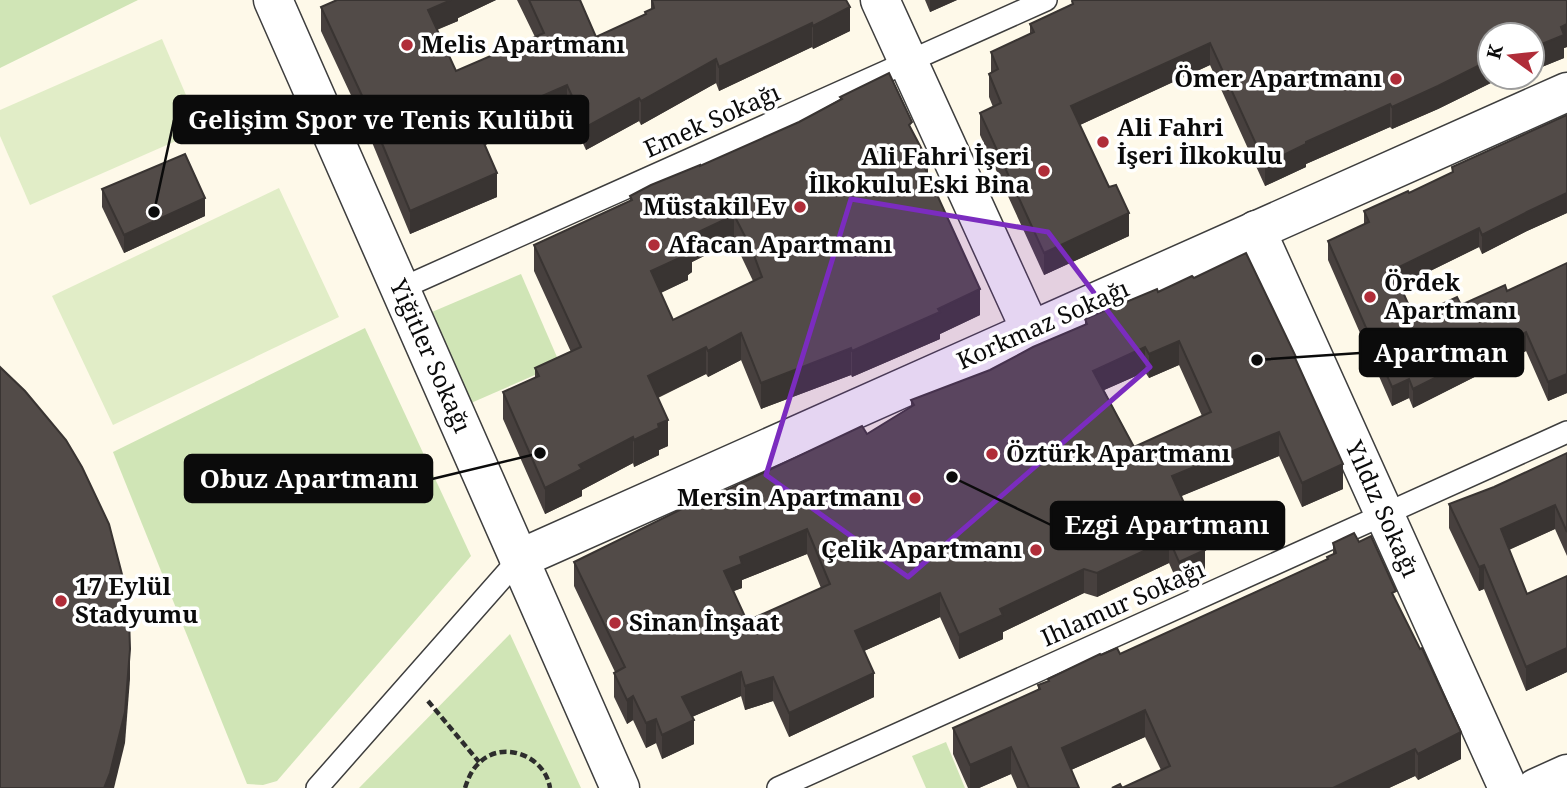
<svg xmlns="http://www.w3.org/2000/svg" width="1567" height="788" font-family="'Noto Serif',serif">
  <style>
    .green { fill: #d0e5b6 }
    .pitch { fill: #e1edc7 }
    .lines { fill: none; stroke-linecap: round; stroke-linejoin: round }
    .lane-casing { stroke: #3e3e3e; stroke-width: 24 }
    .street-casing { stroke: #3e3e3e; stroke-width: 41 }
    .path { stroke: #2d2d2d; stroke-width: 4.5; stroke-dasharray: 7 3.5; stroke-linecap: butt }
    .lane { stroke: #fff; stroke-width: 21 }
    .street { stroke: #fff; stroke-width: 38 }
    .wall { fill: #47403e; fill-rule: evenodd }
    .shaded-wall { fill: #393432 }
    .building { fill: #524b48; stroke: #393432; stroke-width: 2; fill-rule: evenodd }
    .marked { fill: #7b2cbf; fill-opacity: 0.2; stroke: #7b2cbf; stroke-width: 5; stroke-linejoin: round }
    .poi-dot { fill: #b02d39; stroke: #fff; stroke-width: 2.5 }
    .labels { text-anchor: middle; stroke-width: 7; stroke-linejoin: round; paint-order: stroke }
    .poi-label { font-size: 24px; font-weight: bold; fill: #0b0b0b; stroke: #fff; text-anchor: start }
    .street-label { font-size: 24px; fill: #0b0b0b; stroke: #fff }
    .leader { fill: none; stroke: #0b0b0b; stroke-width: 2.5 }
    .callout-dot { fill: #0b0b0b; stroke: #fff; stroke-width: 2.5 }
    .callout { fill: #0b0b0b; stroke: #0b0b0b; stroke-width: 2.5 }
    .callout-label { font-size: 26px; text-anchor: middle; font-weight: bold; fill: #fff }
  </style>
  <rect width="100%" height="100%" fill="#fef9e9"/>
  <!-- green -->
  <g class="green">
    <polygon points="0,0 138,0 0,68"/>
    <polygon points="521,274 560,364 471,403 432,312"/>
    <polygon points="365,328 471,556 277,781 263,785 247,784 113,452"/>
    <polygon points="510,634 581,788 359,788"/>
    <polygon points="946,742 965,788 926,788 912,756"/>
  </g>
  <!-- pitch -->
  <g class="pitch">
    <polygon points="162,39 201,130 30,205 0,136 0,110"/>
    <polygon points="279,188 339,317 113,425 52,296"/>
  </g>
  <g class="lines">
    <!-- lane casing -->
    <g class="lane-casing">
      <g id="lane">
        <polyline points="400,289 1046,0"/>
        <polyline points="317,788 519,559"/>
        <polyline points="778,788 1567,432"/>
      </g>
    </g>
    <!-- street casing -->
    <g class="street-casing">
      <g id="street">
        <polyline points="273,0 620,788"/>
        <polyline points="880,0 1031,331"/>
        <polyline points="1256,230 1508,788"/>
        <polyline points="519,559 1567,92"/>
        <polyline points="1536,788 1567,774"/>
      </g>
    </g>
    <!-- path -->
    <g class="path">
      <polyline points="428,701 479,762"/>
      <path d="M465 788C468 779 471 771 478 764 501 739 545 755 550 788"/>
    </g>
    <!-- lane -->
    <use href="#lane" class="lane"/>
    <!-- street -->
    <use href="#street" class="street"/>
  </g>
  <!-- wall -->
  <g class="wall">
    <polygon points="337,0 496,0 458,18 458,21 437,30 456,71 535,37 517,0 580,0 596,37 645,15 645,12 651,9 651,0 846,0 850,31 813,49 812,47 719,91 716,83 641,125 639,121 586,150 567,109 485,145 497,197 410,234 364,123 321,31 321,7"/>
    <polygon points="925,0 957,0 930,12"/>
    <polygon points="1567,0 1567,47 1564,48 1564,58 1532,71 1532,35 1490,35 1490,77 1503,77 1438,109 1392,129 1390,127 1306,164 1306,167 1265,186 1210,65 1080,125 1129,236 1044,275 980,135 980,113 993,107 989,97 989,74 991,73 991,52 1030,34 1030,24 1072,4 1072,1"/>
    <path d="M840 97 912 130 980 315 940 334V339L852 377 851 375 761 409 741 360 708 377 706 374 658 398 668 446 659 450V455L634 467 633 463 582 490V496L545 514 503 419V392L535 378V368L571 352 534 271V245L630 202V196L700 166 799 122 840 99ZM734 241 753 281 673 320 661 293 688 280V275L692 272V262Z"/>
    <polygon points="1567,115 1567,213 1527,231 1482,254 1479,247 1400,286 1414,317 1461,305 1507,291 1567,263 1567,393 1548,401 1526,351 1413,408 1409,398 1392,406 1328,260 1328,241 1364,225 1364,211 1409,193 1452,173 1452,167"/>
    <polygon points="102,189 205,216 124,253 102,207"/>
    <path d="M1194 278 1296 361 1343 489 1302 507 1279 456 1181 496 1205 575 1179 586 1169 563 1097 597 1084 593 1003 632V639L959 659 940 617 864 651 874 697 789 737 773 701 745 710 741 696 692 717 694 744 662 759 656 743 646 748 633 720 627 724 614 697V673L615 672 574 586V562L695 505 867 434 911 407V400L990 370 1085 325V319ZM1179 365 1202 416 1134 447 1104 390 1145 372 1149 378ZM807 554 821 588 747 621 733 591 742 588V580Z"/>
    <polygon points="1567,453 1567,556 1555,529 1509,550 1527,594 1567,576 1567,672 1526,691 1484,589 1479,591 1449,528 1449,504 1494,487"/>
    <polygon points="1333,543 1396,601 1461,759 1418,780 1415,776 1389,788 1112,788 1122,788 1161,770 1145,737 1071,770 1079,788 1017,788 1011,774 979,788 968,788 953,754 953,728 1038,690 1038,685 1048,681 1048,679 1101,655 1120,654 1327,559 1333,555"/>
  </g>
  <!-- shaded-wall -->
  <g class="shaded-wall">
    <polygon points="451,0 496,0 458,18 458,21 428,33 428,10"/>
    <polygon points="930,0 957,0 930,12"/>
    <polygon points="850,7 850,31 813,49 813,26"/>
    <polygon points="812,23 812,47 719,91 719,67"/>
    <polygon points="1567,24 1567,47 1564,48 1564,58 1532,71 1532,48 1561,27"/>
    <polygon points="1210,43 1210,65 1071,129 1071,106"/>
    <polygon points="716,59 716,83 641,125 641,101"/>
    <polygon points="1490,60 1490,77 1503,77 1438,109 1392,129 1392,107"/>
    <polygon points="567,85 567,109 476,149 476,125"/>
    <polygon points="639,98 639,121 586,150 586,127"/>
    <polygon points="1390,104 1390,127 1306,164 1306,167 1265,186 1265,164 1306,142"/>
    <polygon points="928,161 928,188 923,164"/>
    <polygon points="497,173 497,197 410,234 410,211"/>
    <polygon points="1567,193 1567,213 1527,231 1482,254 1482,235 1527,212"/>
    <polygon points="205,198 205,216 124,253 124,235"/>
    <polygon points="1129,213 1129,236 1044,275 1044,253"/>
    <polygon points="734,215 734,241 692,262 692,272 688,275 688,280 651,297 651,271 688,237"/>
    <polygon points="1479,228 1479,247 1393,289 1393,270"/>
    <polygon points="980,289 980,315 940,334 940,339 852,377 852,351"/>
    <polygon points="1526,332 1526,351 1413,408 1413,389"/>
    <polygon points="741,333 741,360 708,377 708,351"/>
    <polygon points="1179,341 1179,365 1149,378 1149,354"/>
    <polygon points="706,347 706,374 648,402 648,376"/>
    <polygon points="1145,347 1145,372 1093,395 1093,371"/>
    <polygon points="851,348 851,375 761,409 761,383"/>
    <polygon points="1567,374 1567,393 1548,401 1548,382"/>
    <polygon points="1409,379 1409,398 1392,406 1392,387"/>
    <polygon points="668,420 668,446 659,450 659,455 634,467 634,440 658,424"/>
    <polygon points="1279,432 1279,456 1172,500 1172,476"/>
    <polygon points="633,437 633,463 582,490 582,496 545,514 545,488 579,465"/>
    <polygon points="1343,464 1343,489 1302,507 1302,483"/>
    <polygon points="1555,505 1555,529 1501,553 1501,529"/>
    <polygon points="807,529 807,554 742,580 742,588 724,595 724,571 740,557"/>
    <polygon points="1169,539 1169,563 1097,597 1097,573"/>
    <polygon points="1205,550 1205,575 1179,586 1179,562"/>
    <polygon points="1484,565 1484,589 1479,591 1479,567"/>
    <polygon points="1084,569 1084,593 1003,632 1003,639 959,659 959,635 1000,609"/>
    <polygon points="940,593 940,617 855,655 855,631"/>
    <polygon points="1567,648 1567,672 1526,691 1526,667"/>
    <polygon points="130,649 130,679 125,743 114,788 104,788"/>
    <polygon points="741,672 741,696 682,721 682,697"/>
    <polygon points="874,673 874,697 789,737 789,713"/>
    <polygon points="773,677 773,701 745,710 745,686"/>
    <polygon points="633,696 633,720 627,724 627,700"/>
    <polygon points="1145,710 1145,737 1062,774 1062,748"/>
    <polygon points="656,719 656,743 646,748 646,723"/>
    <polygon points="694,720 694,744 662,759 662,735"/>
    <polygon points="1461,732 1461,759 1418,780 1418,754"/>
    <polygon points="1011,747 1011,774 979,788 970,788 970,765"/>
    <polygon points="1415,749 1415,776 1389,788 1333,788"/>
  </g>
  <!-- building -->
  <g class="building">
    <polygon points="337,0 451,0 428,10 456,71 544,33 529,0 580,0 596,37 646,14 645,12 654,8 652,0 846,0 850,7 813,26 812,23 719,67 716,59 641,101 639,98 586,127 567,85 476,125 497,173 410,211 364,100 321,7"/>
    <polygon points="1073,0 1567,0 1567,24 1561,27 1564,35 1532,48 1532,35 1490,35 1490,60 1438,86 1392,107 1390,104 1306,142 1306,144 1265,164 1210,43 1071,106 1109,187 1116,185 1129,213 1044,253 980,113 1001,103 989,74 998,69 991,52 1034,32 1030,24 1073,4 1072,1"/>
    <path d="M889 73 912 122 909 125 928 161 923 164 980 289 938 309 940 312 852 351 851 348 761 383 741 333 708 351 706 347 648 376 668 420 658 424 659 428 634 440 633 437 579 465 582 469 545 488 503 392 539 376 535 368 581 347 534 245 632 200 630 196 651 185 700 165V166L799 122 842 99 840 97ZM734 215 752 250 762 277 673 320 651 271 688 254 687 250 692 246 688 237Z"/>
    <polygon points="1567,115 1567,193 1527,212 1482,235 1479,228 1393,270 1414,317 1457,297 1461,305 1505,285 1507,291 1567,263 1567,374 1548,382 1526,332 1413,389 1409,379 1392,387 1328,241 1369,222 1364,211 1408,191 1409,193 1453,172 1452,167"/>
    <polygon points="185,154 205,198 124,235 102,189"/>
    <path d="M1246 253 1296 357 1295 358 1343 464 1302 483 1279 432 1172 476 1205 550 1179 562 1169 539 1097 573 1084 569 1000 609 1003 615 959 635 940 593 855 631 874 673 789 713 773 677 745 686 741 672 682 697 694 720 662 735 656 719 646 723 633 696 627 700 614 673 625 667 574 562 694 503 695 505 862 426 867 434 914 405 911 400 990 370 1033 347 1087 324 1085 319 1157 289 1158 292 1192 276 1194 278ZM1179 341 1211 412 1134 447 1093 371 1145 347 1149 354ZM807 529 830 584 747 621 724 571 742 564 740 557Z"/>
    <polygon points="0,367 25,391 66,440 82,467 109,524 125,586 129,617 130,649 125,712 110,773 104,788 0,788"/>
    <polygon points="1567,453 1567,532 1555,505 1501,529 1527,594 1567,576 1567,648 1526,667 1484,565 1479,567 1449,504 1494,487"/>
    <polygon points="1354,533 1359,542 1371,536 1396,591 1392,593 1420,649 1422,648 1461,732 1418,754 1415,749 1333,788 1112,788 1120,784 1122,788 1170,766 1145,710 1062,748 1079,788 1029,788 1011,747 970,765 953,728 1040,689 1038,685 1049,681 1048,679 1100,654 1101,655 1117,648 1120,654 1328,559 1327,557 1336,553 1333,543"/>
  </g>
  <!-- marked area -->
  <path class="marked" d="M851 199 1048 232 1150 367 908 577 766 475Z"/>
  <!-- markers -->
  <g class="poi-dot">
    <circle cx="407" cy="45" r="7"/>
    <circle cx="1396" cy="79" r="7"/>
    <circle cx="1103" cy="142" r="7"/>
    <circle cx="1044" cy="171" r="7"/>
    <circle cx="800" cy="207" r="7"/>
    <circle cx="654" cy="245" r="7"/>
    <circle cx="1370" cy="297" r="7"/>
    <circle cx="992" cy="454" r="7"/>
    <circle cx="915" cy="498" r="7"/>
    <circle cx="1036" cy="550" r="7"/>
    <circle cx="61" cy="601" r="7"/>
    <circle cx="615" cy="623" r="7"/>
  </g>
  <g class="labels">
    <!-- poi labels -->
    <g class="poi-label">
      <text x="421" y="53">Melis Apartmanı</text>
      <text x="1382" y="87" text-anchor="end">Ömer Apartmanı</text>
      <text x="1117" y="136">Ali Fahri<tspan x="1117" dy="28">İşeri İlkokulu</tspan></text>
      <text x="1030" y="165" text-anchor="end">Ali Fahri İşeri<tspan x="1030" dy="28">İlkokulu Eski Bina</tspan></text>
      <text x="786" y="215" text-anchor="end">Müstakil Ev</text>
      <text x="668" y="253">Afacan Apartmanı</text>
      <text x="1384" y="291">Ördek<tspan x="1384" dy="28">Apartmanı</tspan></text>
      <text x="1006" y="462">Öztürk Apartmanı</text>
      <text x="901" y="506" text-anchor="end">Mersin Apartmanı</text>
      <text x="1022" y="558" text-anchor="end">Çelik Apartmanı</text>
      <text x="75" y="595">17 Eylül<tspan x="75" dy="28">Stadyumu</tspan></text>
      <text x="629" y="631">Sinan İnşaat</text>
    </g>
    <!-- street labels -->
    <g class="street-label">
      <text transform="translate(712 121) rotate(-24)" y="8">Emek Sokağı</text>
      <text transform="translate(1043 325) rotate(-24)" y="8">Korkmaz Sokağı</text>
      <text transform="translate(430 356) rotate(66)" y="8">Yiğitler Sokağı</text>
      <text transform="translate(1382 509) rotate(66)" y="8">Yıldız Sokağı</text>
      <text transform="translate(1123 604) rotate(-24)" y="8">Ihlamur Sokağı</text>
    </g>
  </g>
  <!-- callouts -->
  <path class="leader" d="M154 212L174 120M1257 360L1360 353M540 453L432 479M952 477L1051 525"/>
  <g class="callout-dot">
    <circle cx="154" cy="212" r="7"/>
    <circle cx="1257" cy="360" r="7"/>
    <circle cx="540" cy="453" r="7"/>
    <circle cx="952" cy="477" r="7"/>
  </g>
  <g class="callout">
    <rect x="174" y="96" width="414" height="47" rx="7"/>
    <rect x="1360" y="329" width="163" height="47" rx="7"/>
    <rect x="185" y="455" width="247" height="47" rx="7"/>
    <rect x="1051" y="502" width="233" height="47" rx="7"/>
  </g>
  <g class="callout-label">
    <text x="381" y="129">Gelişim Spor ve Tenis Kulübü</text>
    <text x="1441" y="362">Apartman</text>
    <text x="309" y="488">Obuz Apartmanı</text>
    <text x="1167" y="534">Ezgi Apartmanı</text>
  </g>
  <!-- north arrow -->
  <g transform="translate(1511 56) rotate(285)"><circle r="33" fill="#ffffff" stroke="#9d9d9d" stroke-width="2"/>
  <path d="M0-5L12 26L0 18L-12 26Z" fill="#b02d39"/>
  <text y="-10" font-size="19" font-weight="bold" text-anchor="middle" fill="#0b0b0b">K</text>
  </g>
</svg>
